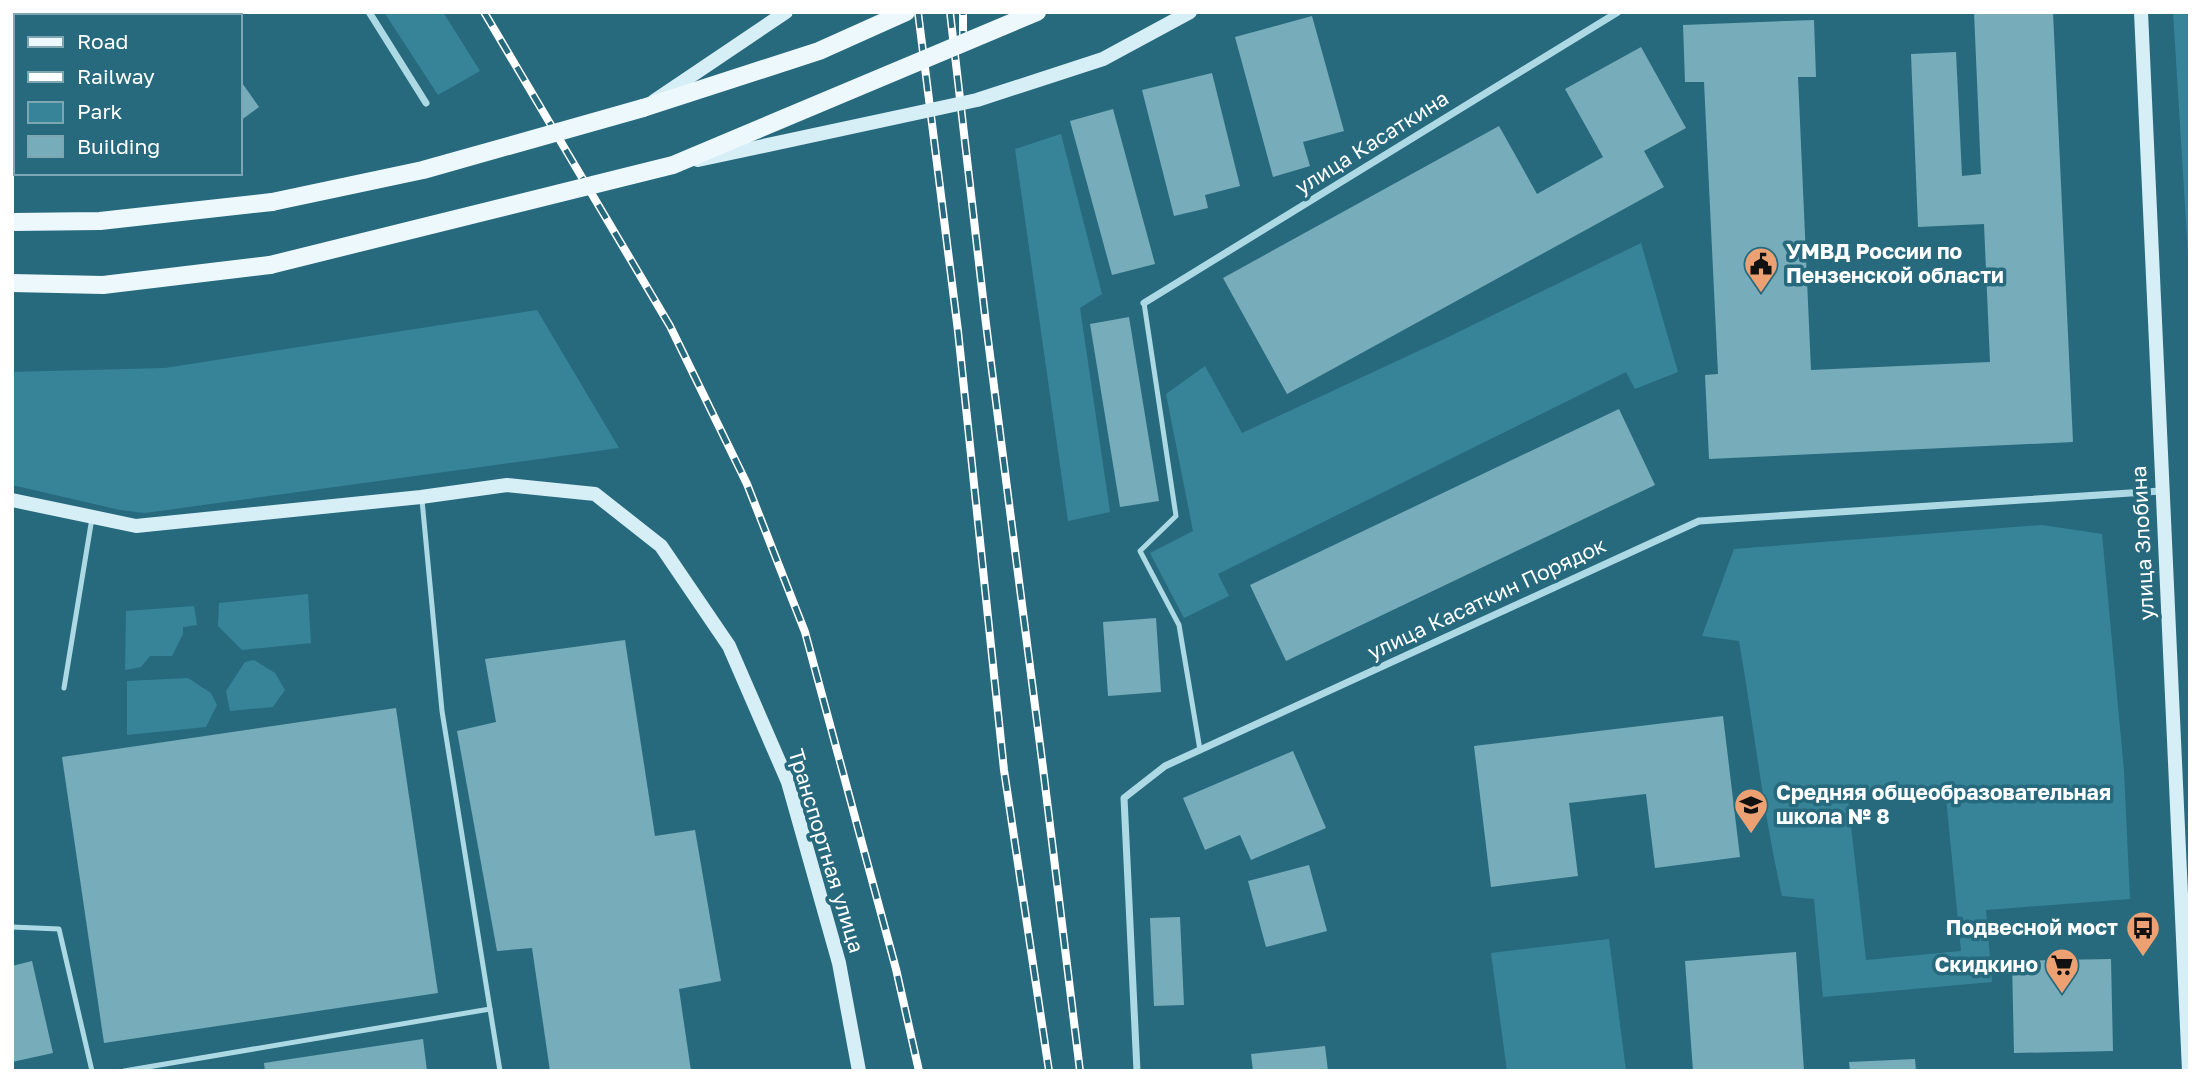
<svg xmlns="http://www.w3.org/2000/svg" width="2202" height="1083" font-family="'Golos Text',sans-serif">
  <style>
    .green { fill: #378499; fill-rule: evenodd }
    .building { fill: #77acba }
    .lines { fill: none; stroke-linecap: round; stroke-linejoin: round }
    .lane { stroke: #add9e5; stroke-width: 5 }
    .street { stroke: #add9e5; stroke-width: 7 }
    .secondary { stroke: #d6eef5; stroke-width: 14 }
    .primary { stroke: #edf8fd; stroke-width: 18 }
    .rail-casing { stroke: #fff; stroke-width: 8 }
    .rail { stroke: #276a7e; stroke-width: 5; stroke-dasharray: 16; stroke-linecap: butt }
    .secondary-bridge { stroke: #d6eef5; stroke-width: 14 }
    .primary-bridge { stroke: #edf8fd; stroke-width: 18 }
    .labels { text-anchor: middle; stroke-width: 7; stroke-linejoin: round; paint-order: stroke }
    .street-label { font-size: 21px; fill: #fff; stroke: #276a7e }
    .poi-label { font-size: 21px; font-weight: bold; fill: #fff; stroke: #276a7e; text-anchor: start }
  </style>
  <rect width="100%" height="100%" fill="#276a7e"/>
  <!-- green -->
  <g class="green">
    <polygon points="384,12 443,12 480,71 438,95"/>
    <polygon points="2173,12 2190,12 2190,286"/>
    <polygon points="1061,134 1102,294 1080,308 1110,512 1068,521 1015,149"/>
    <polygon points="1641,243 1678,372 1635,389 1626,372 1218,574 1229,596 1184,618 1150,553 1193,531 1166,394 1205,366 1242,433 1440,341"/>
    <polygon points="537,310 619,448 145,513 120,510 12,485 12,372 165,368"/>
    <path d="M2042 525 2102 534 2124 771 2130 899 1986 910 1992 982 1823 997 1814 899 1782 896C1763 812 1754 726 1739 641L1702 636 1734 549ZM1945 787 1961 951 1866 960 1848 799Z"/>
    <polygon points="308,594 311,643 242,650 218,626 219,603"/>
    <polygon points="194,606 197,625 183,627 183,634 172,656 150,656 141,667 125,670 126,611"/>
    <polygon points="254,660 275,673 285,690 273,707 230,711 226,691 245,662"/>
    <polygon points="188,678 211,693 217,705 206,727 127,735 127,681"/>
    <polygon points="1609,939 1626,1071 1507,1071 1491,953"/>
  </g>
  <!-- building -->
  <g class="building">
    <polygon points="1974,12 2053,12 2073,442 1709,459 1705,375 1718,374 1704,82 1685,82 1683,25 1814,20 1816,77 1798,77 1811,370 1990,362 1984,224 1918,227 1911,54 1956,52 1962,176 1981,174"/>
    <polygon points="1312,16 1344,131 1303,142 1310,166 1273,177 1235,37"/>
    <polygon points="1641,47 1686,128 1644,151 1664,187 1287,394 1223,278 1499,126 1537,194 1603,157 1565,89"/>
    <polygon points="1212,73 1240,186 1205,195 1208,208 1174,216 1142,90"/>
    <polygon points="240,80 259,107 240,121"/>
    <polygon points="1113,109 1155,264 1112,275 1070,121"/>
    <polygon points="1129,317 1159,501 1120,507 1090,324"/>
    <polygon points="1619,409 1655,485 1286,661 1250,585"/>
    <polygon points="1156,618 1161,692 1108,696 1103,622"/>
    <polygon points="625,640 655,836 695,830 721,981 679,989 691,1071 550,1071 532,948 497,951 457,731 496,722 485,659"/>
    <polygon points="396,708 438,993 104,1043 62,757"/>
    <polygon points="1723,716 1740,857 1655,868 1646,794 1569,803 1578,876 1491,887 1474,746"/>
    <polygon points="1293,751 1326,828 1251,860 1240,835 1205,850 1183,798"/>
    <polygon points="1309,865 1327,931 1266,947 1248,881"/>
    <polygon points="1180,917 1184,1005 1154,1006 1150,918"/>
    <polygon points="1796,952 1804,1071 1693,1071 1685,961"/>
    <polygon points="2111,959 2113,1051 2014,1053 2012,961"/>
    <polygon points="32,961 53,1053 12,1062 12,966"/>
    <polygon points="423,1039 427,1071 265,1071 264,1063"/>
    <polygon points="1325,1046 1328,1071 1253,1071 1251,1054"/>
    <polygon points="1915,1059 1916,1071 1850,1071 1849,1062"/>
  </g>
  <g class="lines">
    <!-- lane -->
    <g class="lane">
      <polyline points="1144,303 1176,516 1140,551 1179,625 1200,750"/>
      <polyline points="422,500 442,711 500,1071"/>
      <polyline points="64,688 92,518"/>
      <polyline points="12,927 59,929 92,1071"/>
      <polyline points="124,1071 490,1009"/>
    </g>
    <!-- street -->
    <g class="street">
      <polyline points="369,12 426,103"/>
      <polyline points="1144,303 1618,12"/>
      <polyline points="1137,1071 1124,798 1165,766 1699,521 2161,491"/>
    </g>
    <!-- secondary -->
    <g class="secondary">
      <polyline points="2141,12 2189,1071"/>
      <polyline points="654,101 786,12"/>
      <polyline points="12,500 136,526 421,497 507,485 595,494 661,546 729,646 788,782 839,963 859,1071"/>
    </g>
    <!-- primary -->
    <g class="primary">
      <polyline points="643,108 819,51 906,12"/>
      <polyline points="12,222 100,221 272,202"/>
      <polyline points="12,283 103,285 270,265"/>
    </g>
    <!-- rail casing -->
    <g class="rail-casing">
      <g id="rail">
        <polyline points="484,12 670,326 747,484 805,632 896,969 919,1071"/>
        <polyline points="918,12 958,331 1004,770 1049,1071"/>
        <polyline points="950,12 986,324 1043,768 1080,1071"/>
        <polyline points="963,47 963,12"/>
      </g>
    </g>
    <!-- rail -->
    <use href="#rail" class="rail"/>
    <!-- secondary-bridge -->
    <polyline class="secondary-bridge" points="698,160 977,100 1103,59 1190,12"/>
    <!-- primary-bridge -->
    <g class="primary-bridge">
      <polyline points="272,202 423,170 643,108"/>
      <polyline points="270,265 673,165 1037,12"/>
    </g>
  </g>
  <!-- icons -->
  <defs>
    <g id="civic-pin" transform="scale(1.75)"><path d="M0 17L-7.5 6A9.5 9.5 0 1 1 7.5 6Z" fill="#eda172" stroke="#276a7e"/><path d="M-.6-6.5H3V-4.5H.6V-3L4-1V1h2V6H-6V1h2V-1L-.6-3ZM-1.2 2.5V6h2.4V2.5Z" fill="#111"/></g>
    <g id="school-pin" transform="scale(1.75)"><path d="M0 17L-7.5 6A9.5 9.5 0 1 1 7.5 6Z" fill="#eda172" stroke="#276a7e"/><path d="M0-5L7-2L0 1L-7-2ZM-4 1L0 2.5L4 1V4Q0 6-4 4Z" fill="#111"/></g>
    <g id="bus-pin" transform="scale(1.75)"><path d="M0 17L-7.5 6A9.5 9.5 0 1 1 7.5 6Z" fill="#eda172" stroke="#276a7e"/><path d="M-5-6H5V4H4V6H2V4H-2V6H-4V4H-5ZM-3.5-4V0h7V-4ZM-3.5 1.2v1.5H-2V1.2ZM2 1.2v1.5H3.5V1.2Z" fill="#111"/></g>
    <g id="supermarket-pin" transform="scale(1.75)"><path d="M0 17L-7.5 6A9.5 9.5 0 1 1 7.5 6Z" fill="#eda172" stroke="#276a7e"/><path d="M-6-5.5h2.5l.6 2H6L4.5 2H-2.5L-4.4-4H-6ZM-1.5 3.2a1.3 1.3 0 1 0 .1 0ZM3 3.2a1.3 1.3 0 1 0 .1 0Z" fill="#111"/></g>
  </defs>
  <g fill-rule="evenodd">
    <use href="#civic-pin" x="1761" y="264"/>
    <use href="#school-pin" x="1751" y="805"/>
    <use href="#bus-pin" x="2143" y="928"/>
    <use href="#supermarket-pin" x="2062" y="965"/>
  </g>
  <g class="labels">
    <!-- street labels -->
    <g class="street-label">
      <text transform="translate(1372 143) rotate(-32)" y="7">улица Касаткина</text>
      <text transform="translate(2143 543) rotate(-93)" y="7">улица Злобина</text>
      <text transform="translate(1487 599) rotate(-25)" y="7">улица Касаткин Порядок</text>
      <text transform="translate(826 851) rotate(73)" y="7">Транспортная улица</text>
    </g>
    <!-- poi labels -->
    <g class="poi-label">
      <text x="1786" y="259">УМВД России по<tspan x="1786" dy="24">Пензенской области</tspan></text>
      <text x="1776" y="800">Средняя общеобразовательная<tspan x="1776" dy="24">школа № 8</tspan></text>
      <text x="2118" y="935" text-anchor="end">Подвесной мост</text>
      <text x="2038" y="972" text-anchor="end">Скидкино</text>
    </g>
  </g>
  <!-- border -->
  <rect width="2202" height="1083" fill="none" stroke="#ffffff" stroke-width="28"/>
  <!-- legend -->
  <rect x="14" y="14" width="228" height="161" fill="#276a7e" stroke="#7da6b2" stroke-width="2"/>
  <rect x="28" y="37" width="35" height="10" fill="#edf8fd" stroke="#7da6b2" stroke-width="2"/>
  <text x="77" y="49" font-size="21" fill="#ffffff">Road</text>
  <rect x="28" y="72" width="35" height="10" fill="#ffffff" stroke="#7da6b2" stroke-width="2"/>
  <text x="77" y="84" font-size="21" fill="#ffffff">Railway</text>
  <rect x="28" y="102" width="35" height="21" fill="#378499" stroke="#7da6b2" stroke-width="2"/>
  <text x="77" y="119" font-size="21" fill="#ffffff">Park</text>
  <rect x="28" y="136" width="35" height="21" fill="#77acba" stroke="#7da6b2" stroke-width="2"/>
  <text x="77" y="154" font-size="21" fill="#ffffff">Building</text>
</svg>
